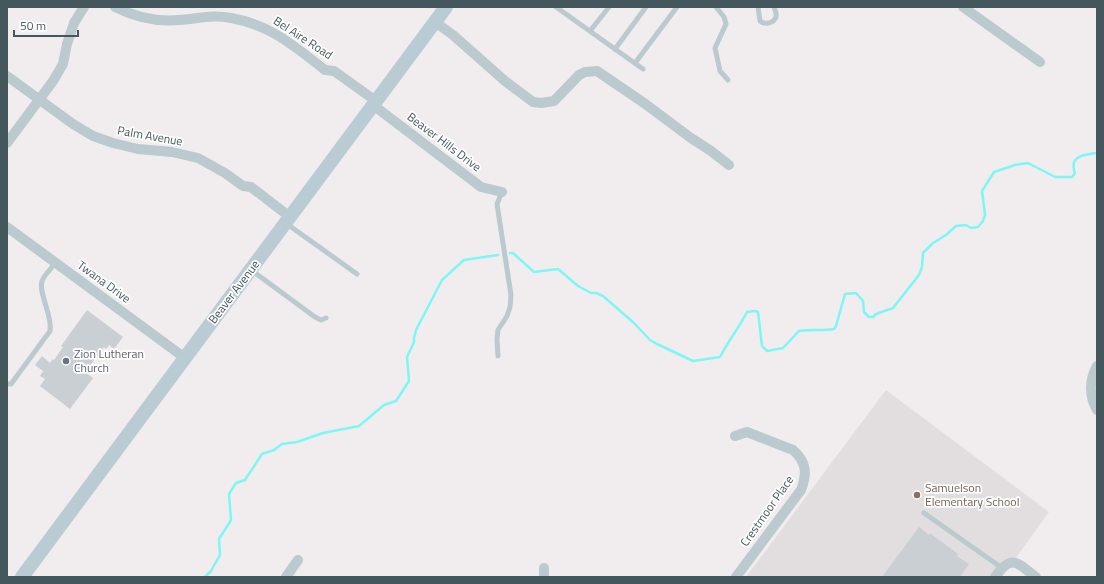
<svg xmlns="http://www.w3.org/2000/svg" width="1104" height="584" font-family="'Titillium Web',sans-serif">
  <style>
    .education { fill: #e2dee0 }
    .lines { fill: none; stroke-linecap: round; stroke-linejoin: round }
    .stream { stroke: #7ef6f5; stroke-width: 2.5 }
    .building { fill: #c9cfd3 }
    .service { stroke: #bacacf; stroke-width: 5 }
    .minor { stroke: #bacacf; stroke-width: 10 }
    .secondary { stroke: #b9ccd4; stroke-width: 14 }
    .worship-dot { fill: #6b7280; stroke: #fff; stroke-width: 1.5 }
    .education-dot { fill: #8d6e63; stroke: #fff; stroke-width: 1.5 }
    .labels { text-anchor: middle; stroke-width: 3.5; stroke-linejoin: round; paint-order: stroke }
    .street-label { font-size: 12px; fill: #44575d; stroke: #fff }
    .worship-label { font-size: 12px; fill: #5b616d; stroke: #fff; text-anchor: start }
    .education-label { font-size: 12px; fill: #785e54; stroke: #fff; text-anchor: start }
  </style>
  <rect width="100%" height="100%" fill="#f1edee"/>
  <!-- education -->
  <polygon class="education" points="886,390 1049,512 1002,577 746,577"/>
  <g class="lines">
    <!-- stream -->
    <g class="stream">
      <path d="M510 253H513L534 272 558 269 578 286 591 293H596L603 296 634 323 650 340 657 344 693 361 720 357C728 341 739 328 747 312L755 311 758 312 762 346 767 351 783 348 799 331C811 329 822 331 834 329L836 326 845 294 856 293 863 301 864 312 869 317H873L876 314 893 308 919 275 922 267 923 253 933 243 946 235 956 226 966 225 971 228 978 227 983 221 985 215 982 191 994 172 1015 165 1028 163 1055 177H1072L1075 173C1074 171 1073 166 1074 163 1075 155 1090 154 1097 153"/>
      <polyline points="205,577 211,571 220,555 219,539 231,520 229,494 236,483 245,480 262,454 274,450 282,444 297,442 323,433 359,426 384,405 396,401 409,381 407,357 414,342 414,338 416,330 442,280 464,260 498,255"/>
    </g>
  </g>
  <!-- building -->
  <g class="building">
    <polygon points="87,310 123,337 114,349 109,345 106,349 104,347 85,372 93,378 70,409 40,386 45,379 40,376 43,371 35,365 42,356 50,363 53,359 54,360 63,347 61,346"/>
    <polygon points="919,527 929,535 930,533 958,554 957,556 969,564 960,577 882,577"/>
  </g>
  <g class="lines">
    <!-- service -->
    <g class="service">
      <polyline points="556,7 643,69"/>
      <polyline points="716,7 724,17 726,24 715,48 720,71 728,80"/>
      <path d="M758 7 760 21C766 26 778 22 776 13 776 13 774 7 774 7"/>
      <polyline points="590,31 609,7"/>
      <polyline points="615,49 646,7"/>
      <polyline points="635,63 677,7"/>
      <polyline points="287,224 357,274"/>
      <polyline points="251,270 315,317 321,320 326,318"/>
      <polyline points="498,356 497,339 498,330 507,316 510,307 511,295 497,204 502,192"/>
      <path d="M7 384H11L50 331C53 316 38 293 42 281 44 275 52 268 55 263"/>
      <polyline points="924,513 1002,568"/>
    </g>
    <!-- minor -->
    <g class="minor">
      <path d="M115 7C135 17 157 22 179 20 197 19 213 14 231 18 271 25 294 46 325 70L334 71 376 101"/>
      <polyline points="963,7 1040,62"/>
      <polyline points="435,22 453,35 505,81 533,102 541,103 554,101 579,75 585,72 597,71 644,103 691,138 711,151 729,165"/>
      <polyline points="7,76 73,124 93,136 113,143 138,149 172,152 198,158 225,173 243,186 251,187 290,217"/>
      <polyline points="373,105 481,187 502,192"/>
      <polyline points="7,143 53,81 63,64 67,44 74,23 84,7"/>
      <polyline points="7,227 185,358"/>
      <path d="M1097 366C1089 380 1089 396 1097 410"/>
      <path d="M735 436 747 432 793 450C807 462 807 474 801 490L736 577"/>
      <polyline points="286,577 298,560"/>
      <polyline points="544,577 544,568"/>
      <path d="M995 577C1012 553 1017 563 1036 577"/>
    </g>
    <!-- secondary -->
    <polyline class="secondary" points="22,577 446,7"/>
  </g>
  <!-- markers -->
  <circle class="worship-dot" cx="66" cy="361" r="4"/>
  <circle class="education-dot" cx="917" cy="495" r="4"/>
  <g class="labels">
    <!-- street labels -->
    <g class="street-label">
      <text transform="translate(303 38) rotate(33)" y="4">Bel Aire Road</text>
      <text transform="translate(150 136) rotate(10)" y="4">Palm Avenue</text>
      <text transform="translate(444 142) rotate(37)" y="4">Beaver Hills Drive</text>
      <text transform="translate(104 282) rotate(36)" y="4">Twana Drive</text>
      <text transform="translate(234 292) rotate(-53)" y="4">Beaver Avenue</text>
      <text transform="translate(767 511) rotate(-55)" y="4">Crestmoor Place</text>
    </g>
    <!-- worship labels -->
    <g class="worship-label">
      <text x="74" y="358">Zion Lutheran<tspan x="74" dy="14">Church</tspan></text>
    </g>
    <!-- education labels -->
    <g class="education-label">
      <text x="925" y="492">Samuelson<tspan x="925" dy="14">Elementary School</tspan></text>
    </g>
  </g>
  <!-- border -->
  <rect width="1104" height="584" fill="none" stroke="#44575d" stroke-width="16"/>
  <!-- scale -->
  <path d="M14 30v6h64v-6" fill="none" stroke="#44575d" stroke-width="2"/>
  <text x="20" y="30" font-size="12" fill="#44575d" stroke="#ffffff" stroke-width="3" paint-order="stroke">50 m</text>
</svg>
